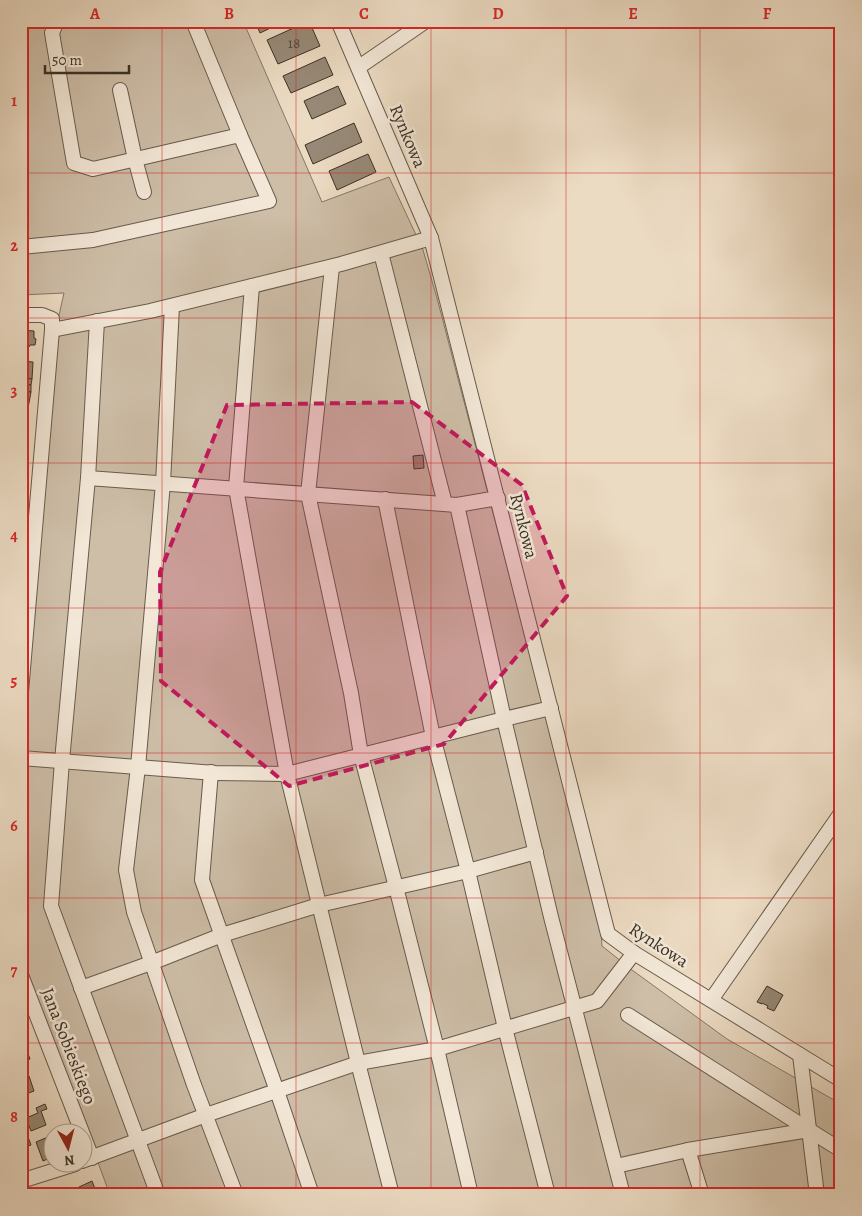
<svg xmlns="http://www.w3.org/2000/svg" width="862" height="1216" font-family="Alegreya,serif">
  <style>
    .green { fill: #cebea8; stroke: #847866 }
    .building { fill: #978977; stroke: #3b3125 }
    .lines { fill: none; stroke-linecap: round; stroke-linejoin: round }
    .minor-casing { stroke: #675c4c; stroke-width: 16 }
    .minor { stroke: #f3e8d8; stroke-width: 14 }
    .marked { fill: #c2185b; fill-opacity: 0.2; stroke: #c2185b; stroke-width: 4; stroke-dasharray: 10 6; stroke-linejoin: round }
    .grid { fill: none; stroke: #d62828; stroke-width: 1; stroke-opacity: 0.55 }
    .labels { text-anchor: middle; stroke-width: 5; stroke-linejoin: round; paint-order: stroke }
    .number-label { font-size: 15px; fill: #52473a }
    .street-label { font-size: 18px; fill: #3b3125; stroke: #f3e8d8 }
    .neatline { fill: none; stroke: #d62828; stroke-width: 2 }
    .grid-label { font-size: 16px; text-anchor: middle; font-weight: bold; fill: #d62828 }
  </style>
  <rect width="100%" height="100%" fill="#ecdbc3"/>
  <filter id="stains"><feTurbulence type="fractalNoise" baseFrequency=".004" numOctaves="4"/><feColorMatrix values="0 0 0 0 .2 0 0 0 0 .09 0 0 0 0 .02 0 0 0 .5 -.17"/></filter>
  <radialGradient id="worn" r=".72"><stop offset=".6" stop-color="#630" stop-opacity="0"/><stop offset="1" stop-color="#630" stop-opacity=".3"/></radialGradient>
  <!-- green -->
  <polygon class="green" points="21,21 243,21 322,202 389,177 423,250 437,298 565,789 601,933 602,946 632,970 727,1039 841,1104 841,1195 110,1195 21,954 21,766 50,355 64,293 21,295"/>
  <!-- building -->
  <g class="building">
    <polygon points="255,21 285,21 260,33"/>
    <polygon points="309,21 320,46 278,64 267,40"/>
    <polygon points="325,57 333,75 291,93 283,76"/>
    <polygon points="338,86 346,104 312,119 304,101"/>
    <polygon points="354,123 362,142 313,164 305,145"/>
    <polygon points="368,154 376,172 337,190 329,171"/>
    <polygon points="21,330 34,331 34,338 36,339 35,345 30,345 29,347 21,346"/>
    <polygon points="21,361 33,362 32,379 21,377"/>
    <polygon points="21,377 32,379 31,385 21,384"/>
    <polygon points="21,384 31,385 31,392 21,391"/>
    <polygon points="21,391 31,392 28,408 21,408"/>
    <polygon points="21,422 26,422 26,429 27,430 27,436 22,436 21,438"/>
    <polygon points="21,453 26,453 22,468 21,468"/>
    <polygon points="423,455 424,468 414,469 413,456"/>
    <polygon points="767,986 783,995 774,1011 767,1008 768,1006 762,1003 762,1004 757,1002"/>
    <polygon points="25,1046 30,1059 21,1063 21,1048"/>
    <polygon points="29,1076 34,1091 21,1096 21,1079"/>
    <polygon points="45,1104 47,1109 41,1111 46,1125 31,1131 26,1118 38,1113 36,1108"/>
    <polygon points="28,1137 31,1145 21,1148 21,1140"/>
    <polygon points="48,1137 52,1148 52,1157 43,1161 36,1142"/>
    <polygon points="92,1181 97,1194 82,1195 79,1187"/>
  </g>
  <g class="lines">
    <!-- minor casing -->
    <g class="minor-casing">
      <g id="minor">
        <polyline points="193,21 240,135"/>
        <polyline points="338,21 431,238 608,934 634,953 841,1080"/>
        <polyline points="359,67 426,21"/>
        <polyline points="120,90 135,159 144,192"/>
        <polyline points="21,247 93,240 269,201 240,135 93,169 74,163 52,33 57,21"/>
        <polyline points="381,253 445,504"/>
        <polyline points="332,267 308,494 351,693 361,755 396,887 437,1049 471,1195"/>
        <polyline points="252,286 236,488 287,774 358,1063 392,1195"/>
        <polyline points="172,306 163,483 138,767 126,870 134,912 194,1085 236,1195"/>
        <polyline points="21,315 42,315 52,319 52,330 21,692"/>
        <polyline points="52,330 150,311 341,264 431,238"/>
        <polyline points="88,478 97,321"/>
        <polyline points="385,499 433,737 468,871 505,1028 548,1195"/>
        <polyline points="457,505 504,719 551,917 623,1195"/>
        <polyline points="21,758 215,773 287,774 504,719 551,708"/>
        <polyline points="211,772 202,880 277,1091 312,1195"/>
        <polyline points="21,975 92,1158"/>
        <polyline points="81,988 151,963 222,935 319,905 468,871 536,852"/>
        <polyline points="711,1000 841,813"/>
        <polyline points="628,1015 809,1130 688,1150"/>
        <polyline points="800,1055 817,1195"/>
        <polyline points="809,1130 841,1150"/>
        <polyline points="82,1161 206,1115 358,1063 437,1049 597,1001 634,953"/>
        <polyline points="616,1166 688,1150 702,1195"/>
        <polyline points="21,1181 75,1164"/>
        <polyline points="158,1195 51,906 62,761 88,478 457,505 498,498"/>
      </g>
    </g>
    <!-- minor -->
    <use href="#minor" class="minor"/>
  </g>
  <!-- marked area -->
  <path class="marked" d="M412 402 522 485 567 596 444 744 289 786 161 681 160 572 227 405Z"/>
  <!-- grid -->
  <path class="grid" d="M162 21V1195M296 21V1195M431 21V1195M566 21V1195M700 21V1195M21 173H841M21 318H841M21 463H841M21 608H841M21 753H841M21 898H841M21 1043H841"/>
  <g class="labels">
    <!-- number labels -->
    <g class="number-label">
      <text x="294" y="48">18</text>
    </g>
    <!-- street labels -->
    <g class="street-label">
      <text transform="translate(408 136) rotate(67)" y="6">Rynkowa</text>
      <text transform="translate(524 526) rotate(76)" y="6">Rynkowa</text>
      <text transform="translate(659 945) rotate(33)" y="6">Rynkowa</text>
      <text transform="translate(69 1046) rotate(69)" y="6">Jana Sobieskiego</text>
    </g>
  </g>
  <!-- margin -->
  <rect width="862" height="1216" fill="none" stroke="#ecdbc3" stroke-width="55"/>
  <!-- north arrow -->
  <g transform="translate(68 1148) rotate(173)"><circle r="24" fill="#f3e8d8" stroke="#a99f90"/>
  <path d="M0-4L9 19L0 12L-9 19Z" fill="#8f2418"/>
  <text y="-8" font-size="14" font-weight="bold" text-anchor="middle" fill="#3b3125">N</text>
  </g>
  <!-- scale -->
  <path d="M45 65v8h84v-8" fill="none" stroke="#3b3125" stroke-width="2.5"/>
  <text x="52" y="65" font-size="15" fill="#3b3125" stroke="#f3e8d8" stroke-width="4" paint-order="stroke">50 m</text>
  <rect x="28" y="28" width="806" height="1160" class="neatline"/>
  <g class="grid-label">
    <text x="95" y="19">A</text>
    <text x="229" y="19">B</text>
    <text x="364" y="19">C</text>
    <text x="498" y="19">D</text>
    <text x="633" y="19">E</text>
    <text x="767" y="19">F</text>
    <text x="14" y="106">1</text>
    <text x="14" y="251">2</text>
    <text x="14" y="396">3</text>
    <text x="14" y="541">4</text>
    <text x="14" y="686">5</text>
    <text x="14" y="831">6</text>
    <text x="14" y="976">7</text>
    <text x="14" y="1122">8</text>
  </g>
  <rect width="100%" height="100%" filter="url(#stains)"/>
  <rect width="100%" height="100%" fill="url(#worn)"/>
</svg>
